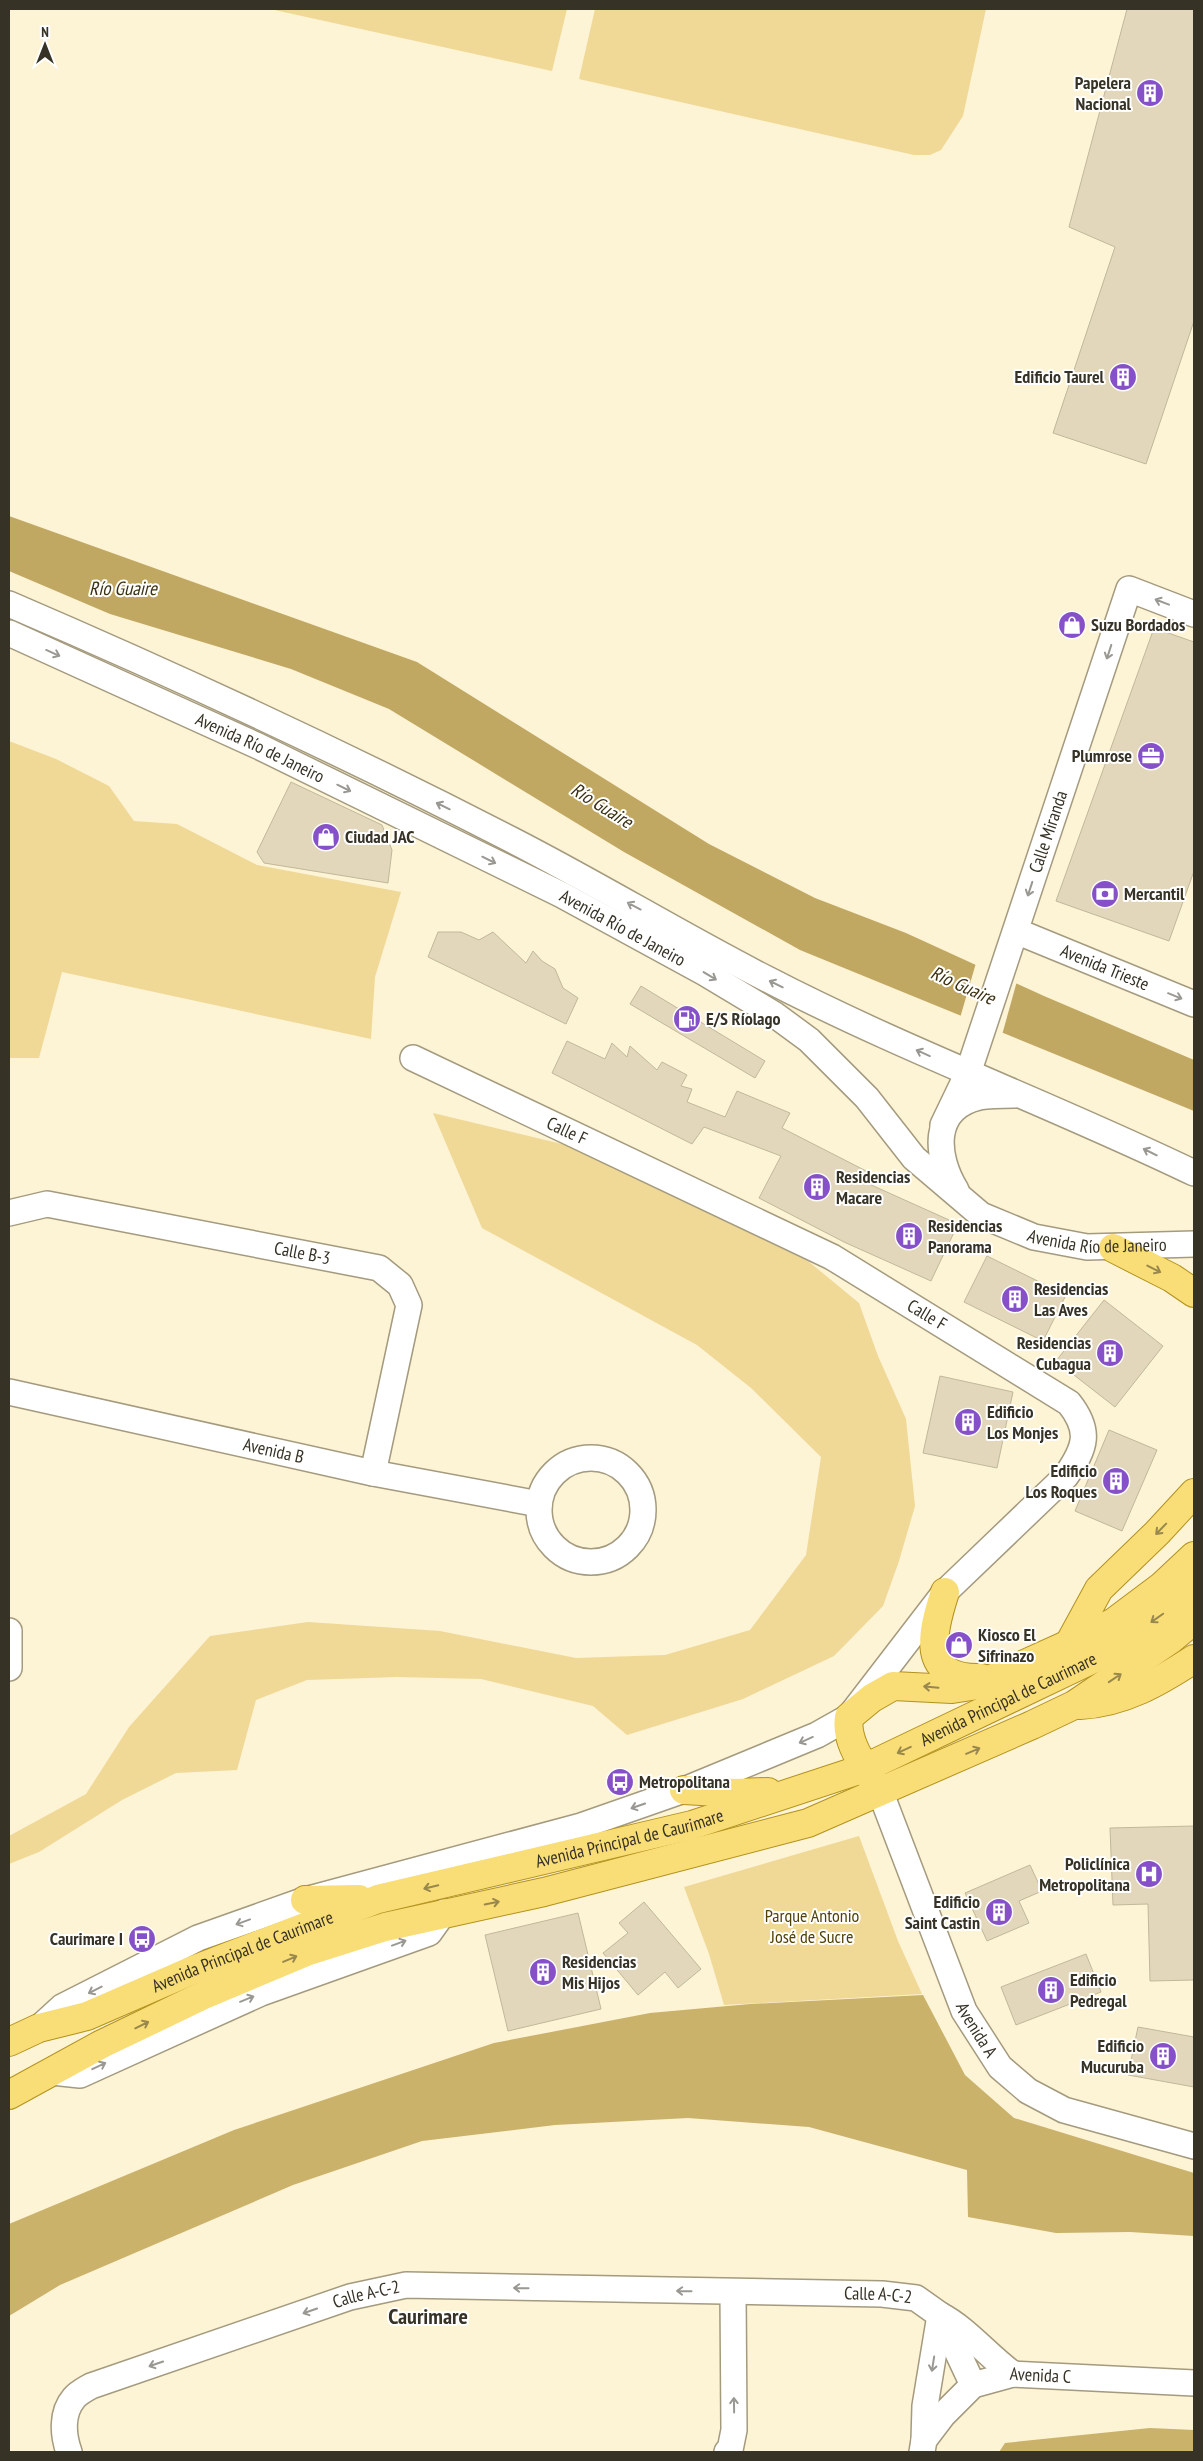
<svg xmlns="http://www.w3.org/2000/svg" width="1203" height="2461" font-family="'PT Sans Narrow',sans-serif">
  <style>
    .green { fill: #f0d996 }
    .forest { fill: #cab26b }
    .water { fill: #c1a862 }
    .pier { fill: #fdf3d5 }
    .building { fill: #e2d7ba; stroke: #c1b79a }
    .lines { fill: none; stroke-linecap: round; stroke-linejoin: round }
    .minor-casing { stroke: #a49a7e; stroke-width: 28 }
    .major-casing { stroke: #b2921e; stroke-width: 30 }
    .minor { stroke: #fff; stroke-width: 25 }
    .major { stroke: #f9dd76; stroke-width: 28 }
    .oneway { stroke: #9a9892 }
    .oneway2 { stroke: #98884e }
    .labels { text-anchor: middle; stroke-width: 4; stroke-linejoin: round; paint-order: stroke }
    .poi-label { font-size: 18px; font-weight: bold; fill: #363226; stroke: #fff; text-anchor: start }
    .street-label { font-size: 18px; fill: #363226; stroke: #fff }
    .park-label { font-size: 18px; fill: #514005; stroke: #fff }
    .water-label { font-size: 19px; font-style: italic; fill: #3c3111; stroke: #fff }
    .district-label { font-size: 22px; font-weight: bold; fill: #363226; stroke: #fff }
  </style>
  <rect width="100%" height="100%" fill="#fdf3d5"/>
  <!-- green -->
  <g class="green">
    <polygon points="270,9 567,9 552,71"/>
    <polygon points="595,9 986,9 963,116 941,150 930,155 914,155 579,79"/>
    <polygon points="9,741 56,759 109,786 134,821 177,824 257,865 401,892 375,977 371,1039 62,972 39,1058 9,1058"/>
    <polygon points="433,1113 566,1145 808,1261 859,1303 878,1356 906,1419 915,1506 899,1561 883,1606 834,1656 743,1699 627,1735 593,1706 481,1679 397,1677 307,1680 256,1700 237,1770 176,1773 122,1800 39,1852 9,1864 9,1836 86,1794 129,1727 210,1636 308,1622 440,1631 576,1658 665,1655 750,1630 806,1555 821,1457 751,1388 697,1345 482,1228"/>
    <polygon points="859,1836 898,1941 922,1994 724,2005 709,1954 684,1887"/>
  </g>
  <!-- forest -->
  <g class="forest">
    <polygon points="923,1995 965,2075 1014,2118 1194,2173 1194,2236 1130,2232 1056,2233 968,2217 967,2170 809,2127 688,2118 555,2125 422,2141 293,2185 60,2285 9,2316 9,2224 234,2130 494,2043 650,2013 750,2004"/>
    <polygon points="1150,2428 1194,2430 1194,2452 999,2452 1005,2443"/>
  </g>
  <!-- water -->
  <polygon class="water" points="9,516 417,662 709,844 815,898 906,933 1044,996 1194,1060 1194,1111 800,950 624,852 389,709 291,669 110,614 9,571"/>
  <!-- pier -->
  <polygon class="pier" points="976,963 1017,981 1002,1035 960,1018"/>
  <!-- building -->
  <g class="building">
    <polygon points="1127,9 1194,9 1194,321 1146,464 1053,433 1115,247 1069,227"/>
    <polygon points="1154,628 1194,642 1194,871 1169,941 1056,901"/>
    <polygon points="291,782 382,825 392,850 388,883 264,863 257,852"/>
    <polygon points="438,932 461,932 479,940 493,932 526,963 533,951 542,961 555,969 563,988 578,998 566,1024 428,957"/>
    <polygon points="641,986 765,1061 755,1078 630,1004"/>
    <polygon points="567,1041 605,1059 612,1043 627,1057 630,1046 657,1070 662,1062 687,1075 681,1086 692,1089 687,1102 725,1117 737,1091 790,1113 782,1128 874,1175 869,1184 958,1224 931,1281 844,1242 759,1198 781,1156 704,1127 692,1144 552,1073"/>
    <polygon points="987,1256 1066,1295 1043,1341 964,1302"/>
    <polygon points="1104,1300 1163,1346 1115,1407 1056,1361"/>
    <polygon points="940,1376 1013,1392 997,1468 923,1453"/>
    <polygon points="1109,1430 1157,1450 1122,1531 1075,1511"/>
    <polygon points="1194,1826 1194,1980 1150,1981 1148,1904 1113,1905 1110,1828"/>
    <polygon points="1030,1865 1042,1891 1019,1901 1029,1923 987,1941 965,1893"/>
    <polygon points="644,1902 701,1969 678,1988 665,1972 638,1995 603,1953 628,1933 619,1923"/>
    <polygon points="578,1913 601,2009 508,2031 485,1935"/>
    <polygon points="1086,1954 1101,1992 1016,2025 1001,1987"/>
    <polygon points="1138,2027 1194,2037 1194,2087 1128,2075"/>
  </g>
  <g class="lines">
    <!-- minor casing -->
    <g class="minor-casing">
      <g id="minor">
        <path d="M9 604C179 677 347 755 512 840 598 884 681 935 767 979 906 1051 1053 1105 1194 1173"/>
        <path id="s1" d="M9 633 258 746 562 895 705 973 775 1015 809 1040 867 1098 914 1158 981 1215 1034 1237 1087 1247 1194 1244"/>
        <path id="s2" d="M1016 931 1194 1004"/>
        <path id="s3" d="M943 1125 968 1073 979 1040 1129 589 1194 614"/>
        <path d="M956 1190C935 1156 931 1108 979 1097 991 1095 1003 1095 1014 1095"/>
        <path id="s4" d="M9 1213 47 1204 379 1268 400 1285 409 1305 373 1473"/>
        <path id="s5" d="M9 1392 373 1473 539 1504"/>
        <circle cx="591" cy="1510" r="52"/>
        <polyline points="9,1631 9,1668"/>
        <path id="s6" d="M880 1791 964 2011 1000 2067 1028 2091 1064 2110 1194 2146"/>
        <path d="M39 2028 62 2007 198 1938 305 1900 581 1826 684 1790 817 1735 849 1717 945 1592 1066 1476C1086 1447 1091 1431 1069 1403L832 1257 413 1058"/>
        <polyline points="52,2072 80,2075 261,1993 429,1933 444,1912"/>
        <path d="M924 2440 925 2406 940 2315C967 2329 988 2356 1013 2374"/>
        <path id="s7" d="M69 2452C63 2435 61 2413 74 2398 78 2393 86 2389 91 2386L350 2297 406 2285 882 2294 916 2298 940 2315 973 2385"/>
        <polyline points="727,2452 730,2450 734,2430 733,2292"/>
        <path id="s8" d="M922 2452 924 2440 943 2415 973 2385 1013 2374 1194 2383"/>
      </g>
    </g>
    <!-- major casing -->
    <g class="major-casing">
      <g id="major">
        <polyline points="1113,1248 1172,1278 1194,1293"/>
        <path d="M945 1592C932 1632 919 1680 981 1678"/>
        <polyline points="1069,1644 1099,1589 1157,1533 1194,1493"/>
        <path d="M1080 1705C1123 1703 1159 1682 1194 1659"/>
        <path d="M875 1784C863 1764 845 1741 849 1717L872 1698 893 1686 952 1689 978 1685 1069 1644 1114 1622 1162 1586 1194 1556"/>
        <polyline points="684,1790 735,1793 768,1792"/>
        <polyline points="305,1900 359,1899"/>
        <path id="s9" d="M9 2042 39 2028 87 2016 193 1970 378 1899 692 1825 865 1768 1097 1657 1155 1620 1194 1587"/>
        <polyline points="9,2095 102,2044 206,1994 306,1952 385,1927 544,1892 808,1823 1032,1725 1074,1705 1170,1640 1194,1620"/>
      </g>
    </g>
    <!-- minor -->
    <use href="#minor" class="minor"/>
    <!-- major -->
    <use href="#major" class="major"/>
  </g>
  <!-- one-way arrows -->
  <defs><path id="oneway-shaft" d="M-6 0H5M1.5-3L5.5 0L1.5 3" fill="none" stroke-width="1.6" stroke-linecap="round" stroke-linejoin="round" transform="scale(1.25)"/></defs>
  <g class="oneway">
    <use href="#oneway-shaft" transform="translate(1162 602) rotate(-159)"/>
    <use href="#oneway-shaft" transform="translate(1109 652) rotate(108)"/>
    <use href="#oneway-shaft" transform="translate(53 653) rotate(24)"/>
    <use href="#oneway-shaft" transform="translate(344 788) rotate(26)"/>
    <use href="#oneway-shaft" transform="translate(443 806) rotate(-154)"/>
    <use href="#oneway-shaft" transform="translate(489 860) rotate(26)"/>
    <use href="#oneway-shaft" transform="translate(1030 889) rotate(108)"/>
    <use href="#oneway-shaft" transform="translate(634 906) rotate(-152)"/>
    <use href="#oneway-shaft" transform="translate(710 976) rotate(31)"/>
    <use href="#oneway-shaft" transform="translate(776 984) rotate(-154)"/>
    <use href="#oneway-shaft" transform="translate(1175 996) rotate(22)"/>
    <use href="#oneway-shaft" transform="translate(923 1053) rotate(-156)"/>
    <use href="#oneway-shaft" transform="translate(1150 1152) rotate(-154)"/>
    <use href="#oneway-shaft" transform="translate(806 1740) rotate(156)"/>
    <use href="#oneway-shaft" transform="translate(638 1806) rotate(161)"/>
    <use href="#oneway-shaft" transform="translate(243 1922) rotate(160)"/>
    <use href="#oneway-shaft" transform="translate(399 1943) rotate(-20)"/>
    <use href="#oneway-shaft" transform="translate(95 1990) rotate(153)"/>
    <use href="#oneway-shaft" transform="translate(247 1999) rotate(-22)"/>
    <use href="#oneway-shaft" transform="translate(99 2066) rotate(-25)"/>
    <use href="#oneway-shaft" transform="translate(521 2288) rotate(-179)"/>
    <use href="#oneway-shaft" transform="translate(684 2291) rotate(-179)"/>
    <use href="#oneway-shaft" transform="translate(310 2311) rotate(161)"/>
    <use href="#oneway-shaft" transform="translate(156 2364) rotate(161)"/>
    <use href="#oneway-shaft" transform="translate(933 2364) rotate(99)"/>
    <use href="#oneway-shaft" transform="translate(734 2405) rotate(-91)"/>
  </g>
  <g class="oneway2">
    <use href="#oneway-shaft" transform="translate(1154 1269) rotate(27)"/>
    <use href="#oneway-shaft" transform="translate(1161 1529) rotate(134)"/>
    <use href="#oneway-shaft" transform="translate(1157 1618) rotate(145)"/>
    <use href="#oneway-shaft" transform="translate(1115 1678) rotate(-34)"/>
    <use href="#oneway-shaft" transform="translate(931 1687) rotate(-175)"/>
    <use href="#oneway-shaft" transform="translate(904 1750) rotate(155)"/>
    <use href="#oneway-shaft" transform="translate(973 1751) rotate(-23)"/>
    <use href="#oneway-shaft" transform="translate(431 1887) rotate(167)"/>
    <use href="#oneway-shaft" transform="translate(492 1903) rotate(-12)"/>
    <use href="#oneway-shaft" transform="translate(290 1959) rotate(-23)"/>
    <use href="#oneway-shaft" transform="translate(142 2025) rotate(-26)"/>
  </g>
  <!-- icons -->
  <defs>
    <g id="building-disc" transform="scale(1.4375)"><circle r="9.5" fill="#8651c8" stroke="#fff"/><path d="M-4-6H4V6H1V3H-1V6H-4ZM-2.5-4.3h1.7v1.8h-1.7ZM.8-4.3h1.7v1.8H.8ZM-2.5-1h1.7V.8h-1.7ZM.8-1h1.7V.8H.8Z" fill="#fff"/></g>
    <g id="shop-disc" transform="scale(1.4375)"><circle r="9.5" fill="#8651c8" stroke="#fff"/><path d="M-5-2.5h2.3a2.7 3.5 0 0 1 5.4 0H5L5.5 6h-11ZM-1.5-2.5h3a1.5 2.3 0 0 0-3 0Z" fill="#fff"/></g>
    <g id="office-disc" transform="scale(1.4375)"><circle r="9.5" fill="#8651c8" stroke="#fff"/><path d="M-6-3h4V-5.5h4V-3h4V5H-6ZM-1-4.5V-3h2v-1.5ZM-6 0V1H6V0Z" fill="#fff"/></g>
    <g id="bank-disc" transform="scale(1.4375)"><circle r="9.5" fill="#8651c8" stroke="#fff"/><path d="M-6-4H6V4H-6ZM0-2.3a2.3 2.3 0 1 0 0 4.6a2.3 2.3 0 1 0 0-4.6Z" fill="#fff"/></g>
    <g id="fuel-disc" transform="scale(1.4375)"><circle r="9.5" fill="#8651c8" stroke="#fff"/><path d="M-5.5-6h7V0h2V4h1.3V-2.5L3-4.5l.8-.8L6-3V5H2.5V1h-1V6h-7ZM-4.2-4.7v3.2H.2V-4.7Z" fill="#fff"/></g>
    <g id="bus-disc" transform="scale(1.4375)"><circle r="9.5" fill="#8651c8" stroke="#fff"/><path d="M-5-6H5V4H4V6H2V4H-2V6H-4V4H-5ZM-3.5-4V0h7V-4ZM-3.5 1.2v1.5H-2V1.2ZM2 1.2v1.5H3.5V1.2Z" fill="#fff"/></g>
    <g id="hospital-disc" transform="scale(1.4375)"><circle r="9.5" fill="#8651c8" stroke="#fff"/><path d="M-5-5h3v3.5h4V-5h3V5h-3V1.5h-4V5h-3Z" fill="#fff"/></g>
  </defs>
  <g fill-rule="evenodd">
    <use href="#building-disc" x="1150" y="93"/>
    <use href="#building-disc" x="1123" y="377"/>
    <use href="#shop-disc" x="1072" y="625"/>
    <use href="#office-disc" x="1151" y="756"/>
    <use href="#shop-disc" x="326" y="837"/>
    <use href="#bank-disc" x="1105" y="894"/>
    <use href="#fuel-disc" x="687" y="1019"/>
    <use href="#building-disc" x="817" y="1187"/>
    <use href="#building-disc" x="909" y="1236"/>
    <use href="#building-disc" x="1015" y="1299"/>
    <use href="#building-disc" x="1110" y="1353"/>
    <use href="#building-disc" x="968" y="1422"/>
    <use href="#building-disc" x="1116" y="1481"/>
    <use href="#shop-disc" x="959" y="1645"/>
    <use href="#bus-disc" x="620" y="1782"/>
    <use href="#hospital-disc" x="1149" y="1874"/>
    <use href="#building-disc" x="999" y="1912"/>
    <use href="#bus-disc" x="142" y="1939"/>
    <use href="#building-disc" x="543" y="1972"/>
    <use href="#building-disc" x="1051" y="1990"/>
    <use href="#building-disc" x="1163" y="2056"/>
  </g>
  <g class="labels">
    <!-- poi labels -->
    <g class="poi-label">
      <text x="1131" y="89" text-anchor="end">Papelera<tspan x="1131" dy="21">Nacional</tspan></text>
      <text x="1104" y="383" text-anchor="end">Edificio Taurel</text>
      <text x="1091" y="631">Suzu Bordados</text>
      <text x="1132" y="762" text-anchor="end">Plumrose</text>
      <text x="345" y="843">Ciudad JAC</text>
      <text x="1124" y="900">Mercantil</text>
      <text x="706" y="1025">E/S Ríolago</text>
      <text x="836" y="1183">Residencias<tspan x="836" dy="21">Macare</tspan></text>
      <text x="928" y="1232">Residencias<tspan x="928" dy="21">Panorama</tspan></text>
      <text x="1034" y="1295">Residencias<tspan x="1034" dy="21">Las Aves</tspan></text>
      <text x="1091" y="1349" text-anchor="end">Residencias<tspan x="1091" dy="21">Cubagua</tspan></text>
      <text x="987" y="1418">Edificio<tspan x="987" dy="21">Los Monjes</tspan></text>
      <text x="1097" y="1477" text-anchor="end">Edificio<tspan x="1097" dy="21">Los Roques</tspan></text>
      <text x="978" y="1641">Kiosco El<tspan x="978" dy="21">Sifrinazo</tspan></text>
      <text x="639" y="1788">Metropolitana</text>
      <text x="1130" y="1870" text-anchor="end">Policlínica<tspan x="1130" dy="21">Metropolitana</tspan></text>
      <text x="980" y="1908" text-anchor="end">Edificio<tspan x="980" dy="21">Saint Castin</tspan></text>
      <text x="123" y="1945" text-anchor="end">Caurimare I</text>
      <text x="562" y="1968">Residencias<tspan x="562" dy="21">Mis Hijos</tspan></text>
      <text x="1070" y="1986">Edificio<tspan x="1070" dy="21">Pedregal</tspan></text>
      <text x="1144" y="2052" text-anchor="end">Edificio<tspan x="1144" dy="21">Mucuruba</tspan></text>
    </g>
    <!-- street labels -->
    <g class="street-label">
      <text dy="6" stroke="none"><textPath href="#s1" startOffset="276">Avenida Río de Janeiro</textPath></text>
      <text dy="6" stroke="none"><textPath href="#s3" startOffset="312">Calle Miranda</textPath></text>
      <text dy="6" stroke="none"><textPath href="#s1" startOffset="681">Avenida Río de Janeiro</textPath></text>
      <text dy="6" stroke="none"><textPath href="#s2" startOffset="96">Avenida Trieste</textPath></text>
      <text transform="translate(567 1131) rotate(25)" y="6">Calle F</text>
      <text dy="6" stroke="none"><textPath href="#s1" startOffset="1266">Avenida Río de Janeiro</textPath></text>
      <text dy="6" stroke="none"><textPath href="#s4" startOffset="299">Calle B-3</textPath></text>
      <text transform="translate(927 1315) rotate(31)" y="6">Calle F</text>
      <text dy="6" stroke="none"><textPath href="#s5" startOffset="271">Avenida B</textPath></text>
      <text dy="6" stroke="none"><textPath href="#s9" startOffset="1060">Avenida Principal de Caurimare</textPath></text>
      <text dy="6" stroke="none"><textPath href="#s9" startOffset="655">Avenida Principal de Caurimare</textPath></text>
      <text dy="6" stroke="none"><textPath href="#s9" startOffset="251">Avenida Principal de Caurimare</textPath></text>
      <text dy="6" stroke="none"><textPath href="#s6" startOffset="258">Avenida A</textPath></text>
      <text dy="6" stroke="none"><textPath href="#s7" startOffset="368">Calle A-C-2</textPath></text>
      <text dy="6" stroke="none"><textPath href="#s7" startOffset="881">Calle A-C-2</textPath></text>
      <text dy="6" stroke="none"><textPath href="#s8" startOffset="155">Avenida C</textPath></text>
    </g>
    <!-- park labels -->
    <g class="park-label">
      <text x="812" y="1922">Parque Antonio<tspan x="812" dy="21">José de Sucre</tspan></text>
    </g>
    <!-- water labels -->
    <g class="water-label">
      <text x="123" y="595">Río Guaire</text>
      <text transform="translate(602 805) rotate(32)" y="7">Río Guaire</text>
      <text transform="translate(963 985) rotate(24)" y="7">Río Guaire</text>
    </g>
    <!-- district labels -->
    <g class="district-label">
      <text x="428" y="2324">Caurimare</text>
    </g>
  </g>
  <!-- border -->
  <rect width="1203" height="2461" fill="none" stroke="#363226" stroke-width="20"/>
  <!-- north arrow -->
  <g transform="translate(45 45)" stroke="#ffffff" stroke-width="4" paint-order="stroke">
  <path d="M0-4L9 19L0 12L-9 19Z" fill="#363226"/>
  <text y="-8" font-size="14" font-weight="bold" text-anchor="middle" fill="#363226">N</text>
  </g>
</svg>
